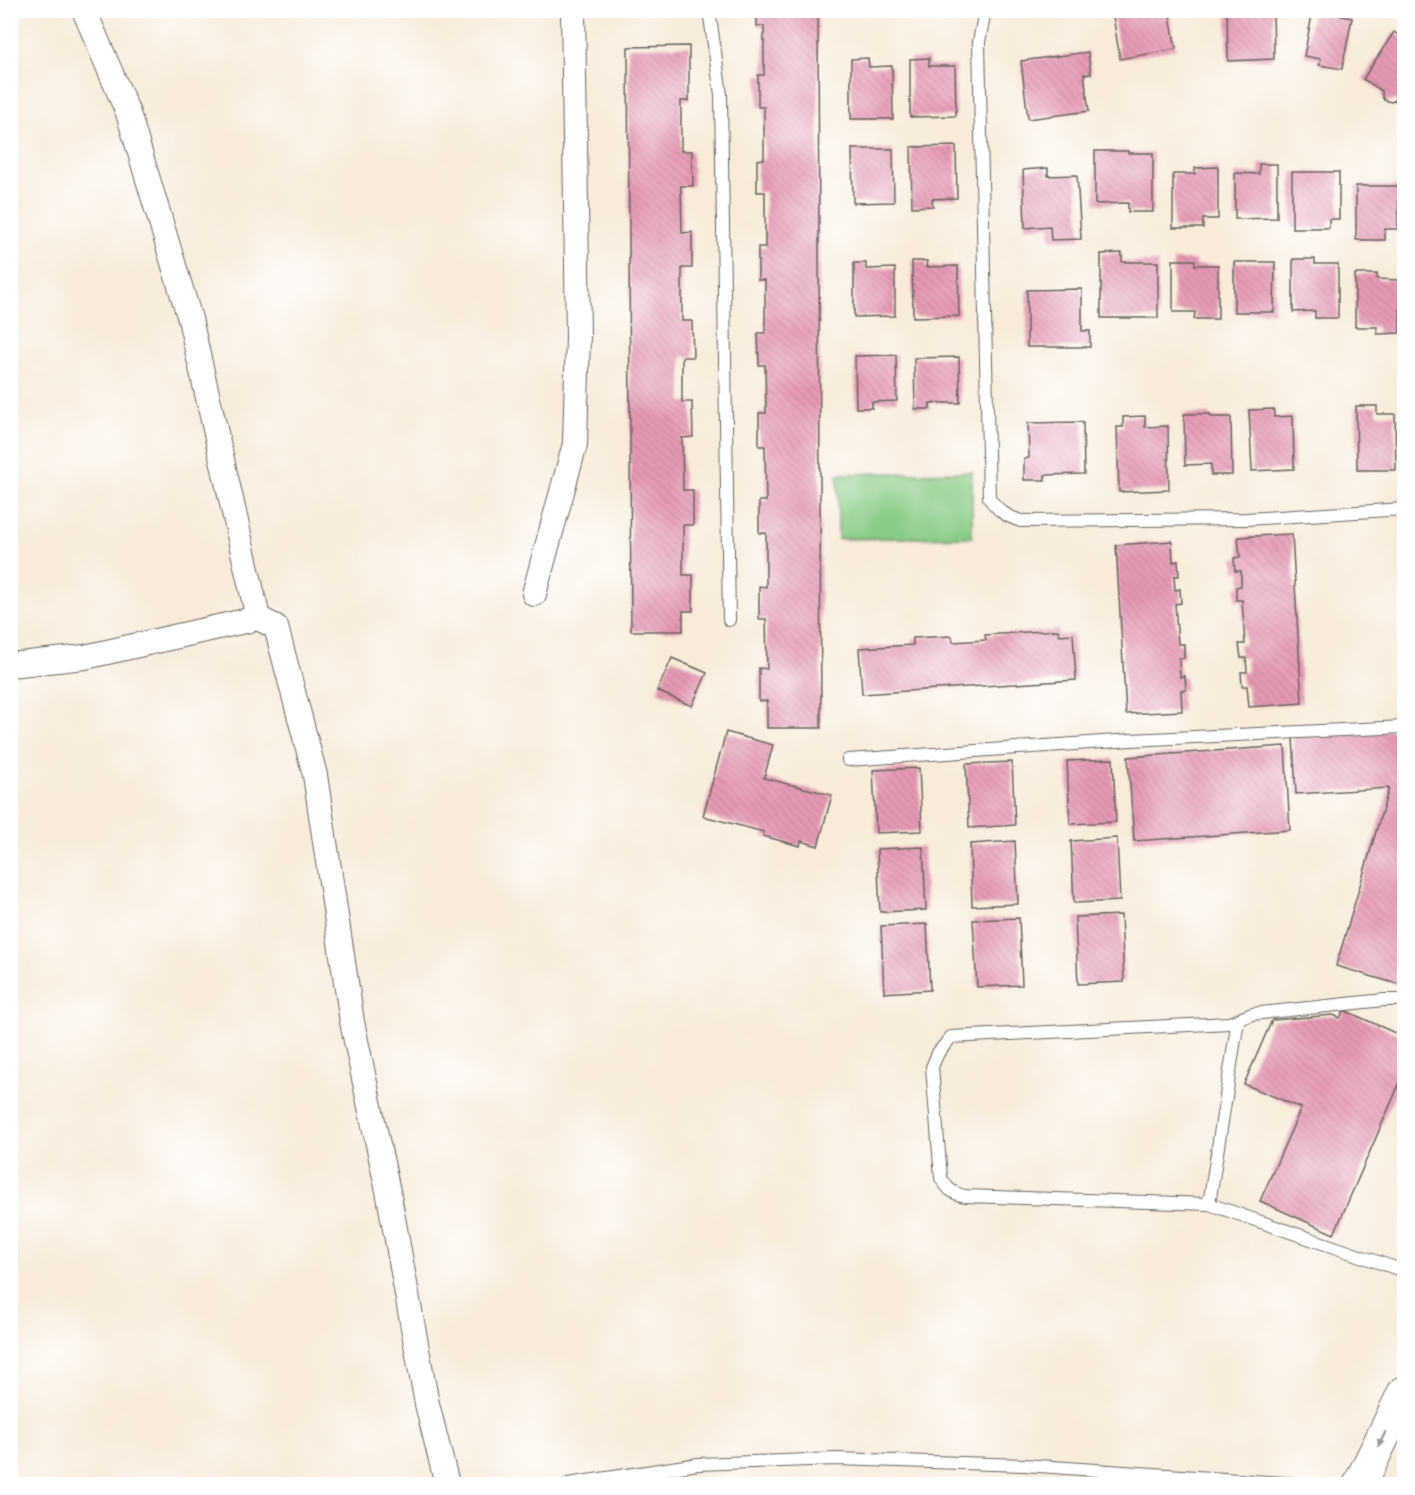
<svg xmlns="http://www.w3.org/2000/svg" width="1415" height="1495" font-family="Pangolin,sans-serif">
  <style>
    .park { fill: #89cc86; stroke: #527451; stroke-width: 1.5 }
    .building { fill: url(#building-back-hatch) }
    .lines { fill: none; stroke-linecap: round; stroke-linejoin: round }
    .service-casing { stroke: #69645e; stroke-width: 14 }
    .minor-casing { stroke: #69645e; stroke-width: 26 }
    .primary-casing { stroke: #69645e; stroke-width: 35 }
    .service { stroke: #fff; stroke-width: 12 }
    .minor { stroke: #fff; stroke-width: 24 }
    .primary { stroke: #fff; stroke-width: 33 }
    .oneway { fill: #999 }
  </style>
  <defs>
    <pattern id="building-back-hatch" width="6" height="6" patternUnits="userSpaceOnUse" patternTransform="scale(1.5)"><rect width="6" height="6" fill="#e69ab3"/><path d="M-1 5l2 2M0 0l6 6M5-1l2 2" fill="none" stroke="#c58499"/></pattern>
  </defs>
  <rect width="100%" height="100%" fill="#fff"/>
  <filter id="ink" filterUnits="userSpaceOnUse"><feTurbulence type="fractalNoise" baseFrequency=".0167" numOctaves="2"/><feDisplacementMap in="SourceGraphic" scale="12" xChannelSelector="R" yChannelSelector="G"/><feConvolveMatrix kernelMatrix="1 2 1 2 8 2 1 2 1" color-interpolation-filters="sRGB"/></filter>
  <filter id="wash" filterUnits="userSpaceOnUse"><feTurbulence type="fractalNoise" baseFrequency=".008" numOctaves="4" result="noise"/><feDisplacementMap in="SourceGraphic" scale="24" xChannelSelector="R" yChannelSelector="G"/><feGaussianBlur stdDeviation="1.35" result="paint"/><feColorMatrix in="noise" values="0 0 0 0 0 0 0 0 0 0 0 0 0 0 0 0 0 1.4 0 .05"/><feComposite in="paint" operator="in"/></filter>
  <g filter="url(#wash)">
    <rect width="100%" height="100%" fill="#f8ebd9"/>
    <!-- park -->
    <polygon class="park" points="972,472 972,537 838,539 838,474"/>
    <g id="blocks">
      <!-- building -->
      <g class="building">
        <polygon points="757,10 818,10 821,728 767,728 767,701 759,701 759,668 767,669 766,619 759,619 759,586 766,587 766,533 759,533 759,501 766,501 765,446 759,446 759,413 766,413 765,365 759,365 758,333 765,333 765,280 758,280 758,247 765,247 765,192 757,192 757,160 764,159 764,107 758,107 758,75 764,75 764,26 757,26"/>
        <polygon points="1112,10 1169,10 1176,49 1120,59"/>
        <polygon points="1227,10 1273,10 1274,59 1228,61"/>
        <polygon points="1313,10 1342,10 1341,16 1352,18 1342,69 1319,65 1321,59 1304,56"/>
        <polygon points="1394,32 1404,39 1404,93 1398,102 1396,100 1391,102 1384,100 1382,96 1382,91 1363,79"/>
        <polygon points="689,46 689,101 681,101 681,151 692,151 693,186 681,186 682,233 692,232 692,268 682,268 682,321 692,321 693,357 682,357 682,402 692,402 693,437 682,438 683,490 693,490 693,525 683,525 683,575 693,575 693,611 683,611 683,631 631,631 628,47"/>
        <polygon points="1088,52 1091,74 1084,74 1089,111 1028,119 1021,61"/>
        <polygon points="868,58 869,67 892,66 893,119 851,119 851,59"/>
        <polygon points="929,58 929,66 955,66 956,116 910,117 910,59"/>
        <polygon points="956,146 957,198 932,199 933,206 912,207 911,147"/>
        <polygon points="852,149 893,149 894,202 853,203"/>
        <polygon points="1095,151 1128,151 1128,153 1153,153 1153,212 1128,212 1128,203 1095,204"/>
        <polygon points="1259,164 1277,164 1277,218 1235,219 1235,173 1259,174"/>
        <polygon points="1218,167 1218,219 1203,219 1203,228 1173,228 1173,174 1195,174 1195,168"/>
        <polygon points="1048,168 1048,176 1077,175 1081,239 1051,240 1050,226 1025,228 1023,170"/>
        <polygon points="1292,172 1339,172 1339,219 1329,219 1329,228 1292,228"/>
        <polygon points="1356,186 1399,186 1398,229 1385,229 1385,240 1356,240"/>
        <polygon points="1122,253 1122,262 1158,262 1158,318 1101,318 1101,254"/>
        <polygon points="1293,259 1315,259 1315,264 1338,264 1338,318 1315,318 1315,311 1293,312"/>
        <polygon points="1173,260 1195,260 1195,265 1218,265 1218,319 1194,319 1195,312 1173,312"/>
        <polygon points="912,261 927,261 926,267 958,266 959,316 913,317"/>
        <polygon points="1234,262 1275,262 1274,312 1234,312"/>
        <polygon points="854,263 866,263 866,269 895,268 895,316 854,317"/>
        <polygon points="1355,274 1377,274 1377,279 1400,280 1400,333 1377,334 1377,327 1355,327"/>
        <polygon points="1082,289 1082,331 1090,331 1090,347 1027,347 1027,290"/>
        <polygon points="896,355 897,401 872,402 872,408 856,408 855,356"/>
        <polygon points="959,357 960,403 930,403 930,409 915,409 914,358"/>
        <polygon points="1356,406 1377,406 1377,414 1395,414 1396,470 1357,470"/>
        <polygon points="1274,409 1274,417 1293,416 1294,469 1252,471 1249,410"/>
        <polygon points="1184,414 1210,414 1211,417 1231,417 1232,475 1211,475 1211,464 1185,465"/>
        <polygon points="1145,416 1145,427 1168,426 1169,490 1119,492 1117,427 1123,427 1123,417"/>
        <polygon points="1083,422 1084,474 1045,475 1045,480 1024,480 1024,459 1029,458 1028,423"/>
        <polygon points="1292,534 1302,703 1249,707 1247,686 1242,686 1241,672 1247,672 1246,658 1241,658 1239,644 1245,644 1242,600 1236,600 1236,587 1241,586 1241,571 1235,571 1234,558 1240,557 1238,537"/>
        <polygon points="1172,541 1173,562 1178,561 1179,576 1174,576 1175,590 1180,589 1181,603 1175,604 1178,644 1184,644 1184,658 1179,658 1180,677 1185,676 1186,690 1181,690 1182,711 1126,714 1116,545"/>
        <polygon points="1058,630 1059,635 1073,634 1076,680 862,694 859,648 913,645 913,638 952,636 953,642 986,640 985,635"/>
        <polygon points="672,658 707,673 692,706 657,691"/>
        <polygon points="1404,729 1404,986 1336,966 1389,788 1296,794 1293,737"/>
        <polygon points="726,732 773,745 764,778 832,795 818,846 801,841 800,846 763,836 764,832 703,816"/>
        <polygon points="1285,746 1290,830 1134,841 1128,757"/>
        <polygon points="1113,759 1116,822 1070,824 1067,761"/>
        <polygon points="1012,762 1015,825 969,828 966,764"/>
        <polygon points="919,768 922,831 876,833 873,770"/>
        <polygon points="1117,838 1120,901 1074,903 1071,841"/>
        <polygon points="1015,841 1018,904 972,906 970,844"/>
        <polygon points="923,847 926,910 880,912 877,849"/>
        <polygon points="1121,915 1124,982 1078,984 1075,917"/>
        <polygon points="1019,918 1022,985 977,987 973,920"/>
        <polygon points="927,924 930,990 884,993 881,926"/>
        <polygon points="1344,1010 1404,1037 1404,1073 1334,1234 1260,1201 1301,1108 1244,1084 1272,1020 1333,1015 1340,1018"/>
      </g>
    </g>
  </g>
  <g filter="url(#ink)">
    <use href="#blocks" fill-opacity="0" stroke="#69645e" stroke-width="1.5"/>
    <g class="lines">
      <!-- service casing -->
      <g class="service-casing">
        <g id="service">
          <polyline points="709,10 721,95 729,620"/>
          <path d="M985 10 979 42 989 498C999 511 1005 516 1021 521L1246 519 1404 509"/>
          <polyline points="1399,10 1404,14"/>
          <polyline points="848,760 1131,740 1404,727"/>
          <path d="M1404 1000H1384L1252 1014 1229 1023 951 1037 938 1053 932 1067 941 1178C948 1189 951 1193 965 1196L1209 1204 1404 1271"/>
          <polyline points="1209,1204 1238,1020"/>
          <polyline points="568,1484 698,1464 836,1459 1024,1465 1297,1484"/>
        </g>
      </g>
      <!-- minor casing -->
      <g class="minor-casing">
        <g id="minor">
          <polyline points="84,10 128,113 190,319 258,618"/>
          <polyline points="534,594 575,444 578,335 573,10"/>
          <polyline points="10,665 85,657 258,618 276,627 315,775 352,1022 389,1196 427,1404 447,1484"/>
        </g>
      </g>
      <!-- primary casing -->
      <g class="primary-casing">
        <polyline id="primary" points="1360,1484 1404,1393"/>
      </g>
      <!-- service -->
      <use href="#service" class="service"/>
      <!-- minor -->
      <use href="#minor" class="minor"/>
      <!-- primary -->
      <use href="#primary" class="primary"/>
    </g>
    <!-- one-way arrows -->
    <defs><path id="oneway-solid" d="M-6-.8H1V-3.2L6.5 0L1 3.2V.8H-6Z" transform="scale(1.5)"/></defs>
    <use class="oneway" href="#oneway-solid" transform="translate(1382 1439) rotate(116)"/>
  </g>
  <!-- margin -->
  <rect width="1415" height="1495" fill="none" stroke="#fff" stroke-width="36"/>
</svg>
